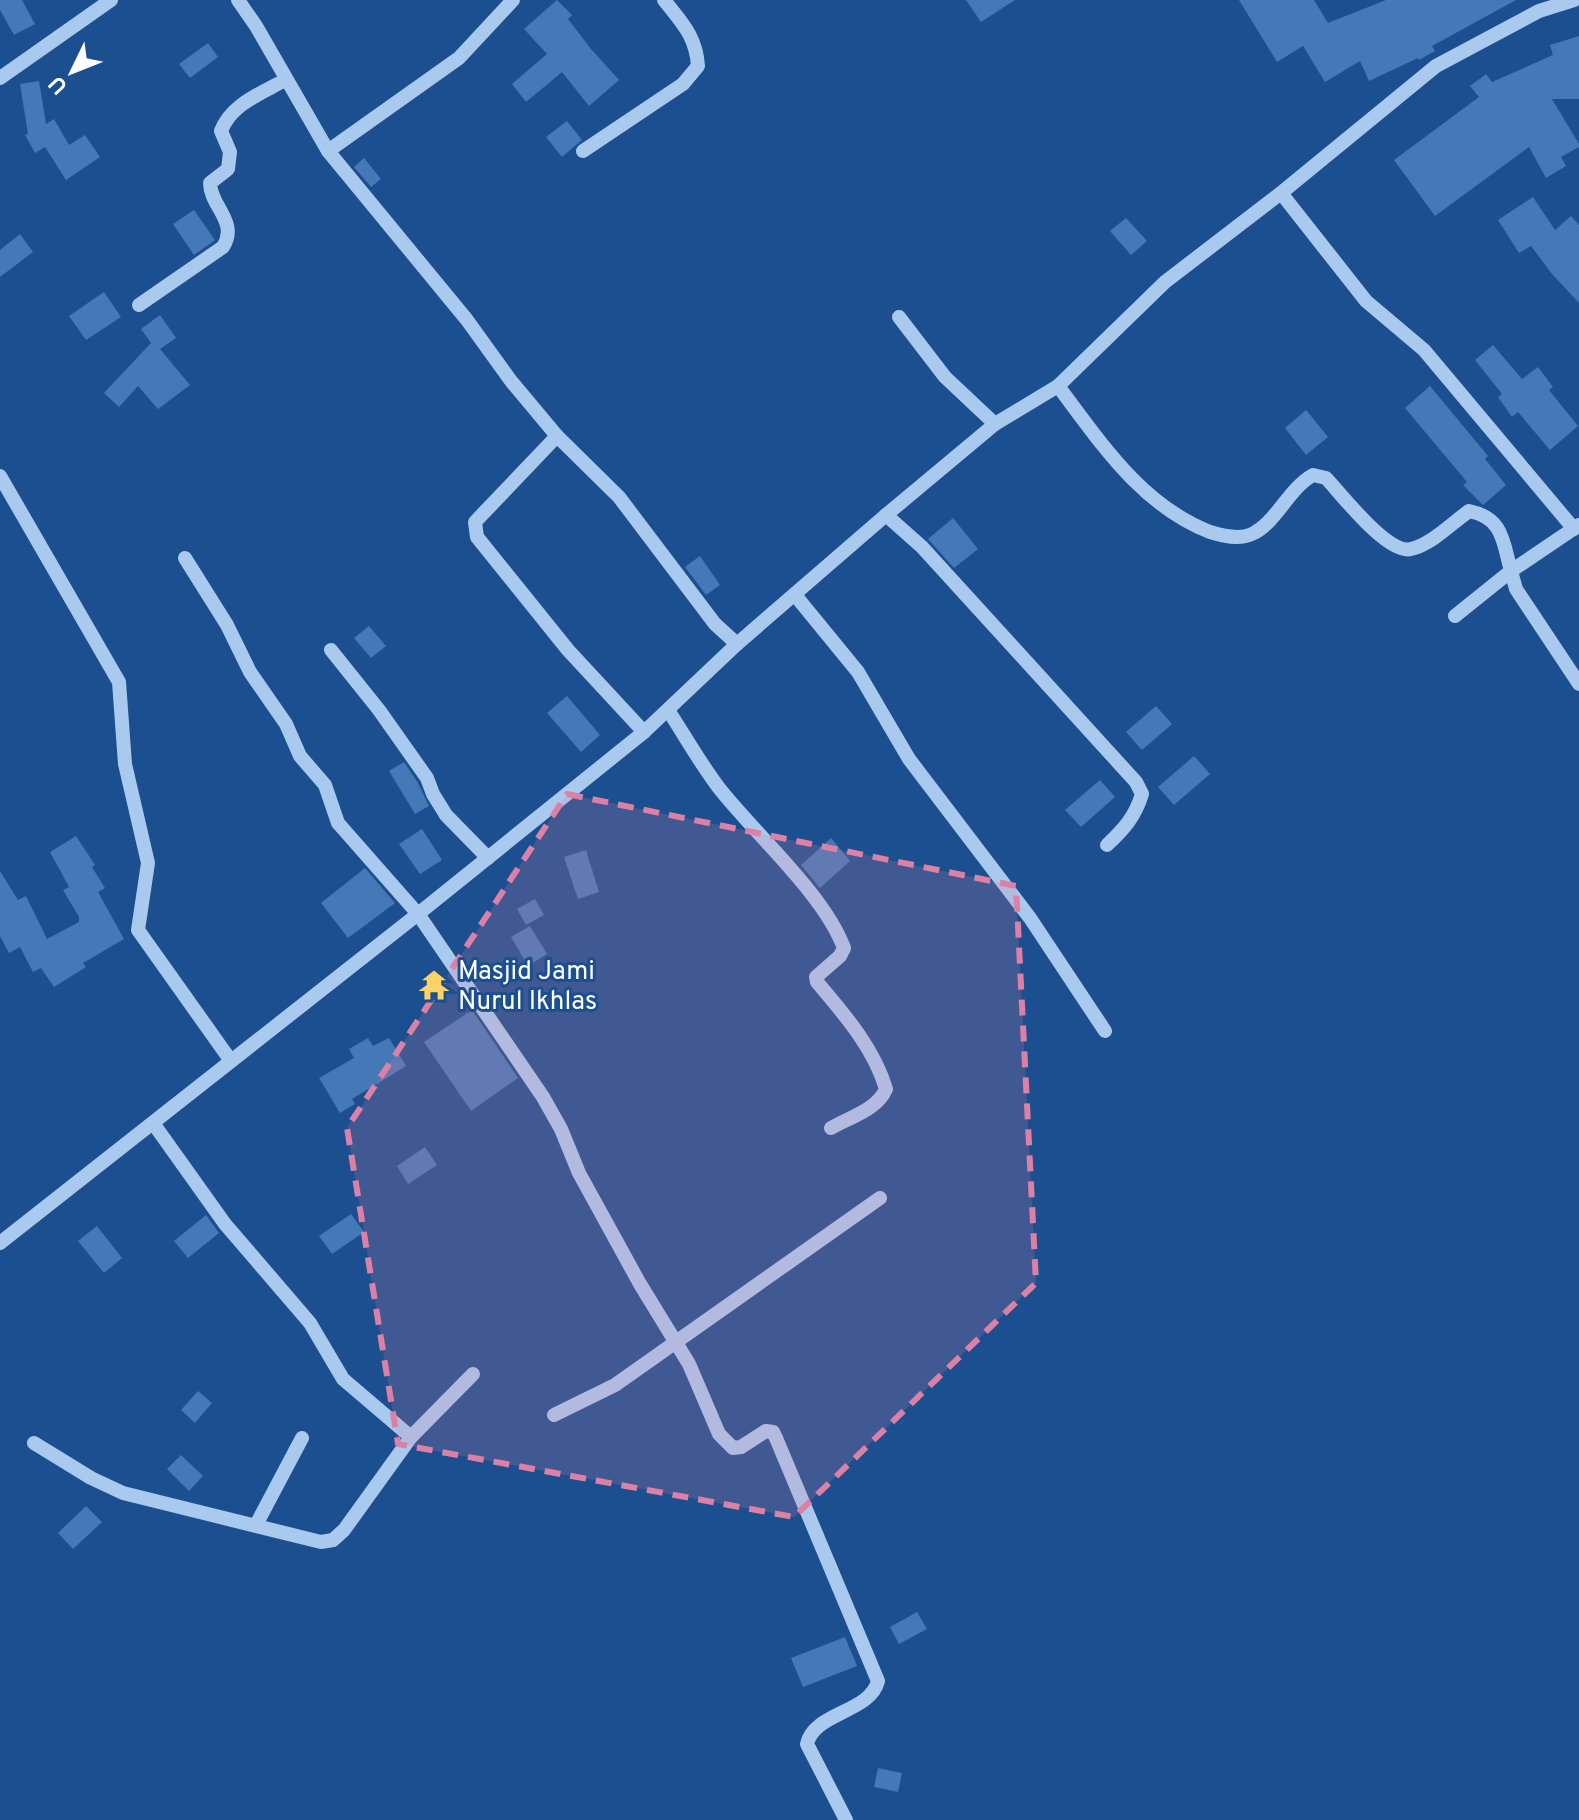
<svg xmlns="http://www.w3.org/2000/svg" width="1579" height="1820" font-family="Overpass,sans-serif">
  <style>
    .building { fill: #4478b7 }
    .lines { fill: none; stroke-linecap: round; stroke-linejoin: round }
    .minor { stroke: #a9c9ee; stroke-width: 14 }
    .marked { fill: #dd80a5; fill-opacity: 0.2; stroke: #dd80a5; stroke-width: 6; stroke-dasharray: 16 10; stroke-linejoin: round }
    .labels { text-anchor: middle; stroke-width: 6; stroke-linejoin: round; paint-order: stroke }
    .poi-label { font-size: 26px; fill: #fff; stroke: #1b4f8f; text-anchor: start }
  </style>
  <rect width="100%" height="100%" fill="#1b4f8f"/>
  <!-- building -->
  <g class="building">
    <polygon points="0,0 22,0 35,24 14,35 0,10"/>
    <polygon points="557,0 572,15 568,19 591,49 619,80 589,106 562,72 526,102 512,84 547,54 524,29"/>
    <polygon points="966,0 1015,0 981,22"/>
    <polygon points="1239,0 1314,0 1328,23 1386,0 1516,0 1432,46 1435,51 1419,60 1418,58 1369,81 1360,61 1325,82 1303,46 1277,62"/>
    <polygon points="1579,36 1579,99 1552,99 1579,144 1579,147 1561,157 1566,166 1546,178 1529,147 1435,216 1394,160 1479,97 1470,86 1486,74 1492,82 1553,55 1550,45"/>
    <polygon points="208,43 218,57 190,78 179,64"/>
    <polygon points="39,81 46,124 54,119 69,145 85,135 100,157 66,180 45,147 35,153 25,135 28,134 20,84"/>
    <polygon points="567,121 582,140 562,157 546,137"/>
    <polygon points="364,158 381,179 371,187 354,167"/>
    <polygon points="1533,197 1555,230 1571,216 1579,225 1579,303 1552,274 1531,246 1519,253 1498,220"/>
    <polygon points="194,210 215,240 194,255 173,224"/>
    <polygon points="1126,218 1147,241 1131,255 1110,231"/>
    <polygon points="20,234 33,252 0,277 0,250"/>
    <polygon points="104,292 121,317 86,340 69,316"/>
    <polygon points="160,315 176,338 160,349 190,385 158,409 138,386 119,407 104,393 151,343 141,329"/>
    <polygon points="1493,345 1522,379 1538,367 1553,387 1549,390 1578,426 1550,450 1518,412 1512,417 1498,397 1502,394 1475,360"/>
    <polygon points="1430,386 1488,456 1485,459 1506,485 1483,505 1463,485 1467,482 1405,408"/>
    <polygon points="1306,410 1328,437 1306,455 1285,428"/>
    <polygon points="953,518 978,549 954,568 928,539"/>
    <polygon points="700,556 720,585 706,595 685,567"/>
    <polygon points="369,626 386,646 371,658 354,638"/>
    <polygon points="567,696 600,735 581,752 547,713"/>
    <polygon points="1156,706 1172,724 1142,750 1126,732"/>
    <polygon points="1194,756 1210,774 1174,805 1158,787"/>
    <polygon points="404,762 418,783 429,806 415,814 389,771"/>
    <polygon points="1100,780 1115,797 1081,827 1065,810"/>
    <polygon points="422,829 442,860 420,874 399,844"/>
    <polygon points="76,836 95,865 92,867 105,888 98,892 124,939 83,963 86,967 54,987 41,968 33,972 20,947 9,953 0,936 0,871 18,900 26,896 47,939 79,922 79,917 63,890 69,887 50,852"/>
    <polygon points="831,838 850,861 820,888 801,865"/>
    <polygon points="586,850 599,892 578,899 564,857"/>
    <polygon points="365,868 395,903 348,938 321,903"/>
    <polygon points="535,899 544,915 526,925 517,909"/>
    <polygon points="530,926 547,954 528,966 511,937"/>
    <polygon points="472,1010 518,1078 471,1111 424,1042"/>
    <polygon points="368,1038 373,1046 389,1038 406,1066 352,1099 355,1104 340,1113 319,1078 354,1058 349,1049"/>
    <polygon points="425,1147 437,1165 408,1184 397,1166"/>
    <polygon points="351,1214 364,1232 332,1254 319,1236"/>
    <polygon points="206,1215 219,1233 188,1258 174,1241"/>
    <polygon points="97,1226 122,1258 104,1273 78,1241"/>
    <polygon points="198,1391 212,1403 195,1423 181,1410"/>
    <polygon points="181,1455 203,1476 189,1491 167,1469"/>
    <polygon points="86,1506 102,1522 73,1549 58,1533"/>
    <polygon points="917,1612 927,1629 899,1644 890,1627"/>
    <polygon points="845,1637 857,1666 803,1687 791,1658"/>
    <polygon points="878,1768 902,1773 898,1792 874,1787"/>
  </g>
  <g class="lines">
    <!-- minor -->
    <g class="minor">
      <polyline points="238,0 256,26 328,151 467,320 511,381 557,436 619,497 715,624 737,644"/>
      <polyline points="0,78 111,0"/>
      <polyline points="328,151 459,58 513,0"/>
      <path d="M583 151 683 84 698 66C696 36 682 23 664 0"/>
      <polyline points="1281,193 1366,301 1424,350 1574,529"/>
      <path d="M139 305 223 247C239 222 210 206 210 183L228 169 230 152 221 131C231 104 262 93 285 80"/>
      <polyline points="899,317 945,377 995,424"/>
      <path d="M1058 386C1101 443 1141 505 1210 532 1223 536 1239 540 1252 534 1276 523 1288 489 1313 475L1326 478C1342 495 1388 555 1411 549 1432 544 1452 523 1469 511 1504 518 1503 543 1511 571L1455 616"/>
      <polyline points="557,436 475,522 477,537 568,650 644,732"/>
      <polyline points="0,476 119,682 125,764 148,863 138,930 231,1061"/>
      <path d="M886 515 922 547 1136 782 1142 794C1135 817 1124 829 1107 845"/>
      <polyline points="1579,525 1511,571 1516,589 1579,684"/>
      <path d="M185 558 227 625 250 672 286 724 300 756 325 785 338 823 418 914 543 1097 561 1129 579 1173 640 1284 689 1364 719 1434 733 1448 741 1447 766 1431 773 1432 776 1438 878 1681C870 1713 814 1712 807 1744L846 1820"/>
      <polyline points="795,595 858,672 909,759 1030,918 1105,1031"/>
      <polyline points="331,650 379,710 427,778 433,794 446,815 488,858"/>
      <path d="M668 710C685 736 700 763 719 788 755 834 824 894 844 948L840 956 816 977 817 982C844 1014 874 1048 886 1089 877 1110 850 1117 831 1128"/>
      <polyline points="153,1123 225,1224 310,1323 343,1379 411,1437"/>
      <polyline points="0,1243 418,914 644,732 737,644 886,515 995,424 1058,386 1165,282 1281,193 1436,66 1539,11 1574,0"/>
      <polyline points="554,1415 615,1385 880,1198"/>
      <polyline points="34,1443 91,1478 123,1493 321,1542 333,1540 344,1530 411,1437 473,1374"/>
      <polyline points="256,1525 302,1438"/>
    </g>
  </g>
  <!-- marked area -->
  <path class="marked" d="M567 794 1016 886 1036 1283 794 1517 398 1444 347 1128Z"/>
  <!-- icons -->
  <defs>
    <g id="temple-bare" transform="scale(2.4)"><path d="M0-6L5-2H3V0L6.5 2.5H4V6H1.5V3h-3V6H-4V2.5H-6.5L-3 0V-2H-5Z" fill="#ffd166" stroke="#1b4f8f" stroke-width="2.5" paint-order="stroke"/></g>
  </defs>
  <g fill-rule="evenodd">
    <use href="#temple-bare" x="434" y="985"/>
  </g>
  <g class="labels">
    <!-- poi labels -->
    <g class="poi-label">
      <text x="458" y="979">Masjid Jami<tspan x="458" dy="30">Nurul Ikhlas</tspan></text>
    </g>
  </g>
  <!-- north arrow -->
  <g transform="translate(72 72) rotate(227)" stroke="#1b4f8f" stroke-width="6" paint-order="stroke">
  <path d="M0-6L14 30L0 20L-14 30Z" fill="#ffffff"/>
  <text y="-12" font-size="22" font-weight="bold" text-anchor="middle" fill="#ffffff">U</text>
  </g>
</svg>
